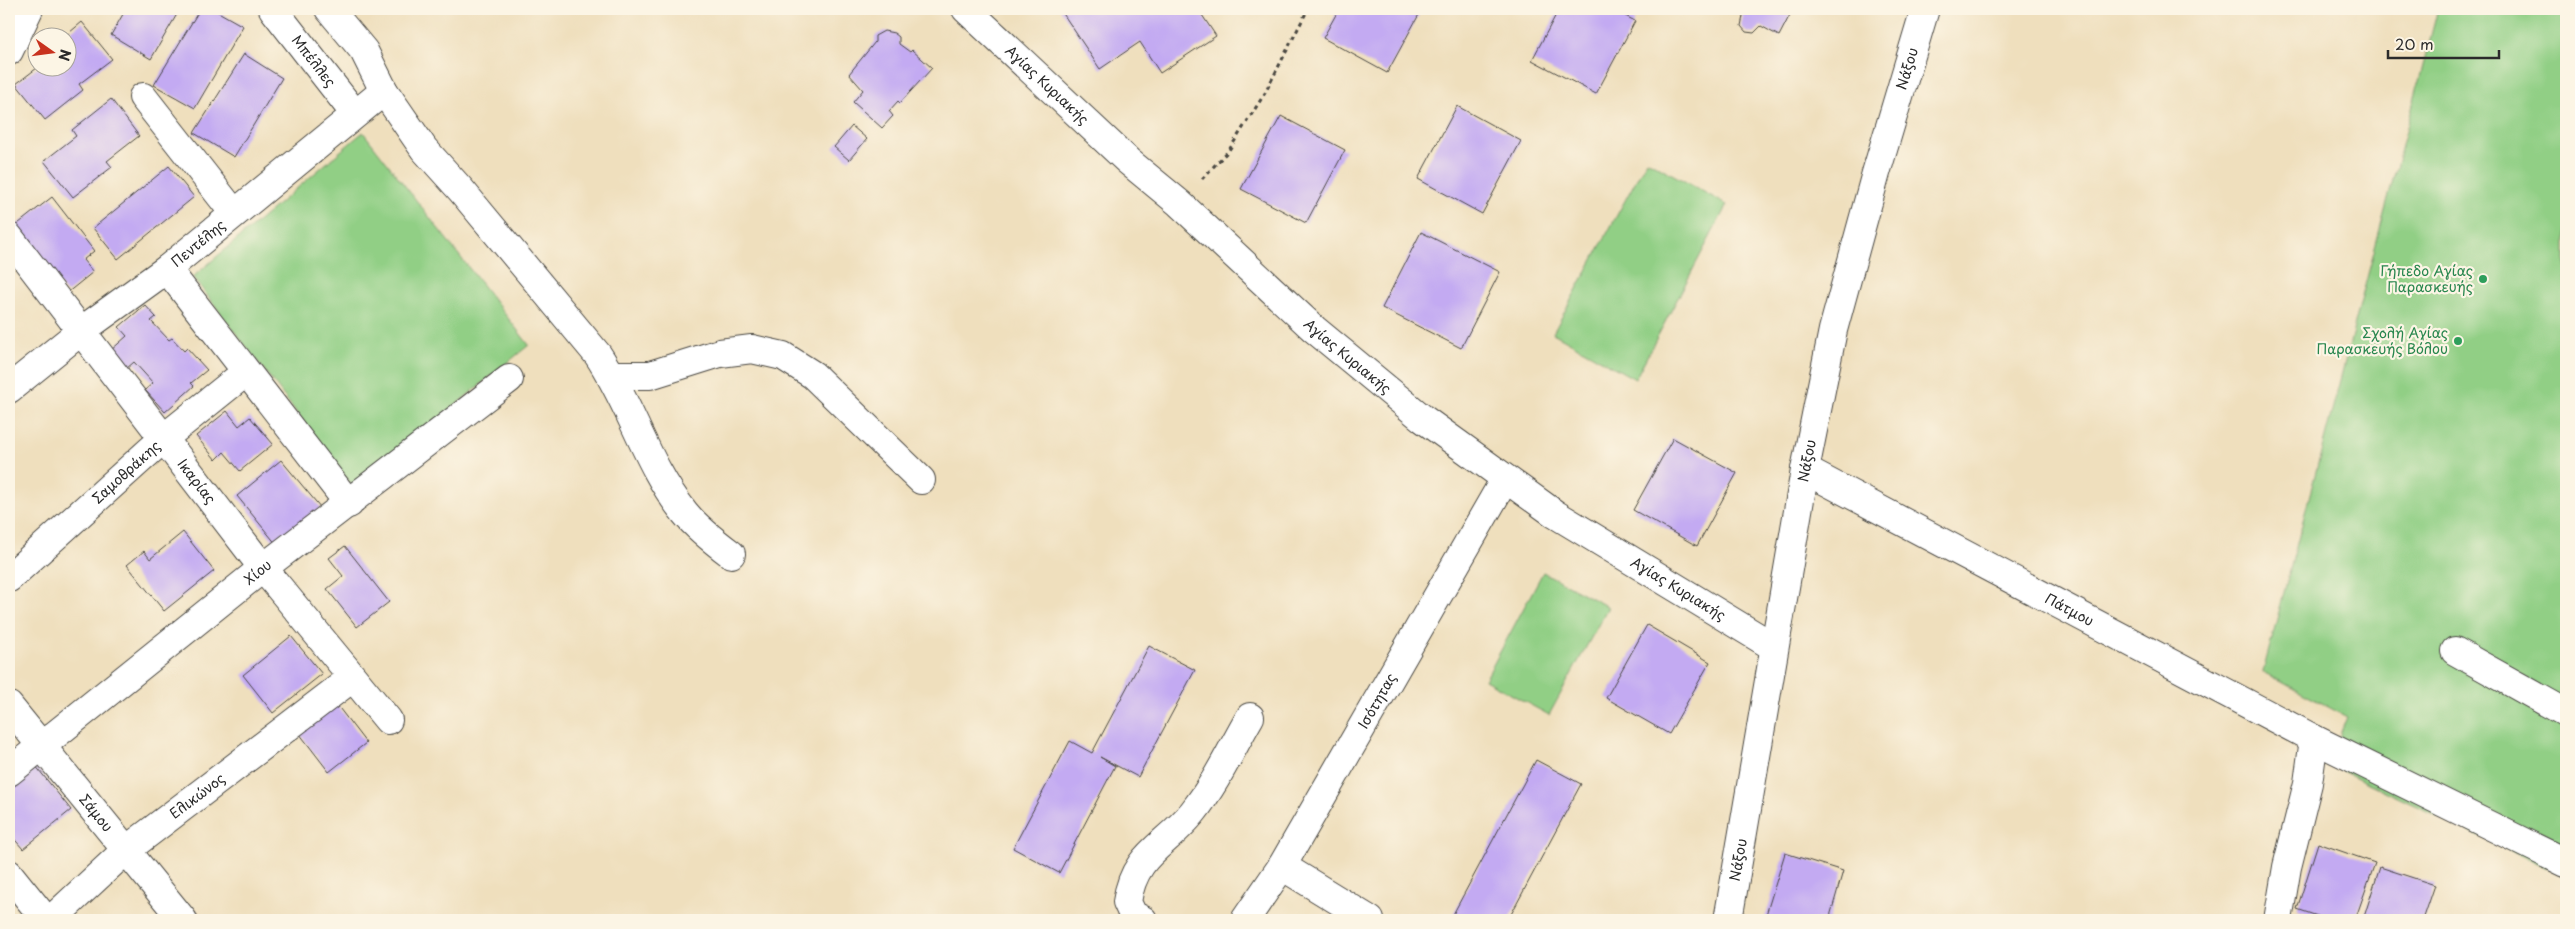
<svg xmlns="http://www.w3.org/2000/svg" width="2575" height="929" font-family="'Playpen Sans',sans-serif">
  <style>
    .green { fill: #91cf85; stroke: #5e7d58 }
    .building { fill: #c3aaf2 }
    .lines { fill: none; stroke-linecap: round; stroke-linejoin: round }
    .minor-casing { stroke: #484641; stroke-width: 30 }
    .path { stroke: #484641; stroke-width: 3; stroke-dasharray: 4 4; stroke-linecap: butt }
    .minor { stroke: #fff; stroke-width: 28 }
    .leisure-dot { fill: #2e9e5b; stroke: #fcf5e5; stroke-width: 2 }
    .labels { text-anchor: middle; stroke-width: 4.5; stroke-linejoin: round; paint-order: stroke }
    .street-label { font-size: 14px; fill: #2b2b2b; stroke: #fcf5e5 }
    .leisure-label { font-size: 14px; fill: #27864d; stroke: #fcf5e5; text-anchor: end }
  </style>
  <rect width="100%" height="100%" fill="#fcf5e5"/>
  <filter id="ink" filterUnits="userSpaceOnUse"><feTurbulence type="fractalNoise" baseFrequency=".02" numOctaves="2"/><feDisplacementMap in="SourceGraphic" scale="10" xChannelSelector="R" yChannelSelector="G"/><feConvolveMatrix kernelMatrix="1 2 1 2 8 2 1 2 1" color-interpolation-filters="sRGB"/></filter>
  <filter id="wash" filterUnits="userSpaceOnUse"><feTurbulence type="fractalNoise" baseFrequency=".0096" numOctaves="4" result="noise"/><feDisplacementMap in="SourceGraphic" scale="20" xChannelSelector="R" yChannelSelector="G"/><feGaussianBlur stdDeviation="1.12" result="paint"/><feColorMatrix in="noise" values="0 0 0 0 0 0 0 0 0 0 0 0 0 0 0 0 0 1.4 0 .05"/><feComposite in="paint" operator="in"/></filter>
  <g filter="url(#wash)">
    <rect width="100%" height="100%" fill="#efdfbd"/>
    <!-- green -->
    <g class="green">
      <polygon points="2438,9 2566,9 2566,877 2328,764 2347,717 2263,672"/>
      <polygon points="363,132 529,345 354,488 193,277"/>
      <polygon points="1647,160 1727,205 1635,379 1553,333"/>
      <polygon points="1543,572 1608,607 1549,715 1485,680"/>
    </g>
    <g id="blocks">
      <!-- building -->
      <g class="building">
        <polygon points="126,9 180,9 151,59 111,35"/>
        <polygon points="200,9 213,9 243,26 195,108 154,85"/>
        <polygon points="1060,9 1198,9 1216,36 1160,73 1140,42 1100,69"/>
        <polygon points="1339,9 1422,9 1387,73 1323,38"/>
        <polygon points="1559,9 1612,9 1635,21 1596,94 1532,60"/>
        <polygon points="1729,9 1793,9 1779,36 1761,26 1754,33 1746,32 1741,26 1743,16"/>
        <polygon points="82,22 112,59 79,84 83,90 45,120 16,84 37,68 68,68 68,38 63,38"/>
        <polygon points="884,31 894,33 899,37 899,44 910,52 912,50 932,68 900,103 898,101 889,111 893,116 882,128 853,102 863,90 849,74 875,42 875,36"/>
        <polygon points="244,54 282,78 234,157 194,133"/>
        <polygon points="111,99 139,136 107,161 112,167 73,197 44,161 76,136 72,130"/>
        <polygon points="1457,106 1521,141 1482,214 1418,179"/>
        <polygon points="1281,116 1345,150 1306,223 1241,189"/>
        <polygon points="852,126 867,139 849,160 834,147"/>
        <polygon points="169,166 194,197 118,259 93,228"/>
        <polygon points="52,197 94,251 83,260 93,272 67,293 9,231"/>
        <polygon points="1421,232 1500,272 1461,348 1382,308"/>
        <polygon points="145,305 156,317 151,321 169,340 172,338 184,351 187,348 207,370 191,383 194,386 165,412 145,390 153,383 134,362 126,369 110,351 127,336 119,327"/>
        <polygon points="227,411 239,426 250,417 273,444 240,471 224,452 216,460 196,436"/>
        <polygon points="1673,438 1737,473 1697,546 1633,510"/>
        <polygon points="281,460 321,508 277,545 237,496"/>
        <polygon points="183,532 214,571 164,611 127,565 144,551 150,559"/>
        <polygon points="345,546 389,602 357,627 327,589 343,576 329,558"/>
        <polygon points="1647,625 1710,662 1669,734 1606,698"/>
        <polygon points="291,636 322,674 273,713 243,675"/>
        <polygon points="1149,646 1195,670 1138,777 1100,757 1115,766 1059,873 1013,848 1070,741 1092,753"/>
        <polygon points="333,700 366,743 329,772 296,729"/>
        <polygon points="1536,760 1581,784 1508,920 1450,920"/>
        <polygon points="35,765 71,810 23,849 9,833 9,787"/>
        <polygon points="2318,843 2375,863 2355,920 2329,920 2297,909"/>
        <polygon points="1785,853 1843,871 1829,920 1773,920 1765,918"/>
        <polygon points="2380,867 2435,885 2423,920 2363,920"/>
      </g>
    </g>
  </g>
  <g filter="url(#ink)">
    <use href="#blocks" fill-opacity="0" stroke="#484641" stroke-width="1"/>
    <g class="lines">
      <!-- minor casing -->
      <g class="minor-casing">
        <g id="minor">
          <path id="s1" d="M273 9 355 114"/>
          <path d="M329 9 364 51 384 91 424 149 461 190 598 355C631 405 647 466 685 513 698 529 715 542 731 554"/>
          <path id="s2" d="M966 9 1128 161 1179 203 1314 329 1422 418 1555 514 1774 647"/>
          <polyline points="9,51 29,9"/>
          <polyline points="143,97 234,213"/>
          <path id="s3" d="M9 237 263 568 388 720"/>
          <polyline points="167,269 349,504"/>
          <polyline points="611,375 650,375 720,353 752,349 783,356 813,375 921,480"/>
          <path id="s4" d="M9 389 81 331 167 269 384 91"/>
          <path id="s5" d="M1805 470 2314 739 2566 863"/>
          <path id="s6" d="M9 578 164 438 246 372"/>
          <polyline points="2455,651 2566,713"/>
          <path id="s7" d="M9 706 183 920"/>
          <path id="s8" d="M9 772 263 568 509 379"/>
          <polyline points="1282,866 1370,920"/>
          <polyline points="9,874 46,920"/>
          <path id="s9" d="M51 920 125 851 352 678"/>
          <path d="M1143 920 1133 915 1127 902C1134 853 1165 847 1193 812 1216 783 1232 748 1250 717"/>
          <path id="s10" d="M1245 920 1282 866 1505 479"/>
          <path id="s11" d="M1728 920 1805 470 1833 330 1876 173 1925 9"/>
          <polyline points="2278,920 2287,867 2308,783 2314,739"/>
        </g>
      </g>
      <!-- path -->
      <polyline class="path" points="1202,179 1229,150 1265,93 1308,9"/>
      <!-- minor -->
      <use href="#minor" class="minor"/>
    </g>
  </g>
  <!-- markers -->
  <g class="leisure-dot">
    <circle cx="2483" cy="279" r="5"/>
    <circle cx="2458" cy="341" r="5"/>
  </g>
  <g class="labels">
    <!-- street labels -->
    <g class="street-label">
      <text dy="5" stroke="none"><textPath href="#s1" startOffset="66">Μπέλλες</textPath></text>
      <text dy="5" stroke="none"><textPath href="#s11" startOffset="871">Νάξου</textPath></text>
      <text dy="5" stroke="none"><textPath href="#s2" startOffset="111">Αγίας Κυριακής</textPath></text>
      <text dy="5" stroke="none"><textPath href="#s4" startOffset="239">Πεντέλης</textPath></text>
      <text dy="5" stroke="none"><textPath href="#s2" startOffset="516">Αγίας Κυριακής</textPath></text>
      <text dy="5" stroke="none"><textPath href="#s11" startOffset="466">Νάξου</textPath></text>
      <text dy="5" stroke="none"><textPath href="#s6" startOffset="158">Σαμοθράκης</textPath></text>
      <text dy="5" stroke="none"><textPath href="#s3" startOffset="308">Ικαρίας</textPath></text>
      <text dy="5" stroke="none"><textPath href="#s8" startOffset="319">Χίου</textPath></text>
      <text dy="5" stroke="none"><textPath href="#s2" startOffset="921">Αγίας Κυριακής</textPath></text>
      <text dy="5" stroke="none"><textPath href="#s5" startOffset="299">Πάτμου</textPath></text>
      <text dy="5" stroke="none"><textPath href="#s10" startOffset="256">Ισότητας</textPath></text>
      <text dy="5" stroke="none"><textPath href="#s9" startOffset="192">Ελικώνος</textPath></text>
      <text dy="5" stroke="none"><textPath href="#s7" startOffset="138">Σάμου</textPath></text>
      <text dy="5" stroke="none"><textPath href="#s11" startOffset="61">Νάξου</textPath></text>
    </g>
    <!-- leisure labels -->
    <g class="leisure-label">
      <text x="2473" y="276">Γήπεδο Αγίας<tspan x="2473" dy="16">Παρασκευής</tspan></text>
      <text x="2448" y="338">Σχολή Αγίας<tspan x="2448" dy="16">Παρασκευής Βόλου</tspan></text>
    </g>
  </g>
  <!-- margin -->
  <rect width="2575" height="929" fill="none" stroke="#fcf5e5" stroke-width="30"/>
  <!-- north arrow -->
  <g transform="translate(52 52) rotate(104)"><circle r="24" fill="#fcf5e5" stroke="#a8a49b"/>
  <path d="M0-4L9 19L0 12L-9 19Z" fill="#c8321e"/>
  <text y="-8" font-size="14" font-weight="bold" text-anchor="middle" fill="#2b2b2b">N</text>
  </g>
  <!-- scale -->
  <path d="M2388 50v8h111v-8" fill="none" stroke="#2b2b2b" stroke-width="2.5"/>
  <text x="2395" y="50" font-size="15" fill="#2b2b2b" stroke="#fcf5e5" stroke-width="4" paint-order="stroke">20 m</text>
</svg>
